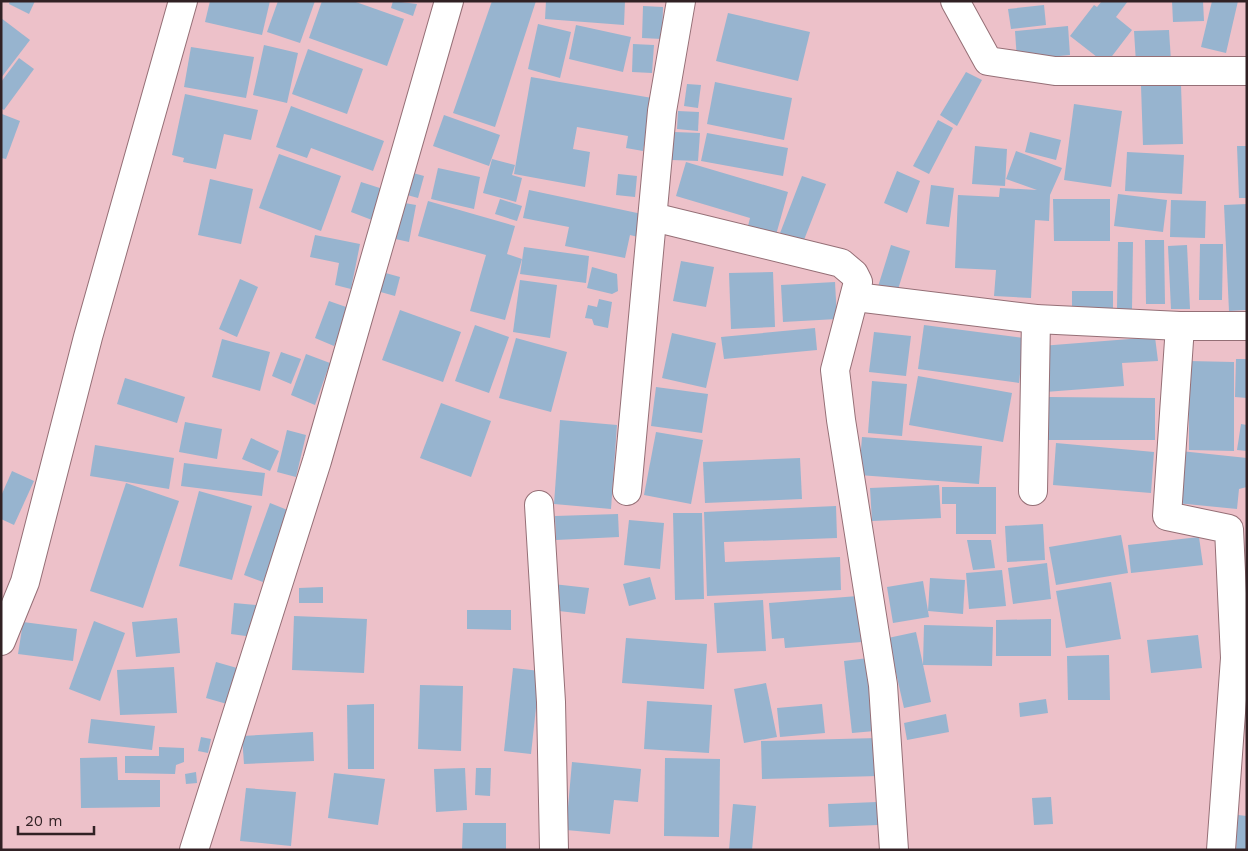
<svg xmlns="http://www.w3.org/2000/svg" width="1248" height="851" font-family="'Work Sans',sans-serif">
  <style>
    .building { fill: #97b4cf }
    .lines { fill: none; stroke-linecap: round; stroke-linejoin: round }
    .minor-casing { stroke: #956f76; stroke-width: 30 }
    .minor { stroke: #fff; stroke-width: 28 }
  </style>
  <rect width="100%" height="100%" fill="#edc1c9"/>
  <!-- building -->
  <g class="building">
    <polygon points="10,1 35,1 29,14 9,4"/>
    <polygon points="210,1 270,1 262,35 205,22"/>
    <polygon points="278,1 315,1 300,43 267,32"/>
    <polygon points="322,1 353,1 404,19 387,66 309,38"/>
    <polygon points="393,1 417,4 413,16 391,8"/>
    <polygon points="492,1 536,1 495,127 453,113"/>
    <polygon points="546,1 625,1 624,25 545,19"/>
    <polygon points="1102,1 1128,1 1116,17 1132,30 1106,64 1070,36 1094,5 1097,7"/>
    <polygon points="1172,1 1203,1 1204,21 1173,22"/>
    <polygon points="1212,1 1238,1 1226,53 1201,47"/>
    <polygon points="1044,5 1046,25 1011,29 1008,9"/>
    <polygon points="643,6 663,7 662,39 642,38"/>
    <polygon points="728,13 810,32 798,81 716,61"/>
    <polygon points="1,18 30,40 1,78"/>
    <polygon points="538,24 571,32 560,78 528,69"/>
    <polygon points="576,25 631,37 623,72 569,59"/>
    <polygon points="1068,26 1070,55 1017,60 1015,31"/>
    <polygon points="1169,30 1171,61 1136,63 1134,31"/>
    <polygon points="633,44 654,45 652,73 632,72"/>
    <polygon points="264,45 298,53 287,103 253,95"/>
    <polygon points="191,47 254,57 246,98 184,87"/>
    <polygon points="308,49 363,69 347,114 292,94"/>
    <polygon points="19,58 34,69 4,110 1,108 1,82"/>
    <polygon points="966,72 982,80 957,126 940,115"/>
    <polygon points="531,77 652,98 643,151 626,148 628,136 577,127 573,149 590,152 585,187 514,174"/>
    <polygon points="715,82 792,98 784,140 707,124"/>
    <polygon points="687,84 701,85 698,108 684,106"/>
    <polygon points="1181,85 1183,144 1143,145 1141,86"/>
    <polygon points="185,94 258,110 251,140 224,134 216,169 183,162 184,158 172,155"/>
    <polygon points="1074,104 1122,111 1111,187 1064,180"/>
    <polygon points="291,106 384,141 373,171 311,148 307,158 276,147"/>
    <polygon points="678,111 699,112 698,131 677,129"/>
    <polygon points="2,114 20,121 6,159 1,158"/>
    <polygon points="444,115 500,135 489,166 433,146"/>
    <polygon points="938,120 953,128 929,174 913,166"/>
    <polygon points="674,132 700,133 698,161 672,160"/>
    <polygon points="1030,132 1061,140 1056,160 1025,152"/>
    <polygon points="707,133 788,148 783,176 701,161"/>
    <polygon points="975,146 1007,149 1005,186 972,184"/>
    <polygon points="1237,146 1247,146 1247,198 1239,198"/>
    <polygon points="1016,151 1062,168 1050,195 1049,221 1035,220 1031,298 994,296 996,270 955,268 958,195 999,197 1000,188 1037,190 1006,179"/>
    <polygon points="1127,152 1184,155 1182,194 1125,191"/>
    <polygon points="279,154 341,176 321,231 259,208"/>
    <polygon points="492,159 515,165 512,175 522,178 516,202 483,193"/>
    <polygon points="686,162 788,192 774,242 746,234 750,218 676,196"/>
    <polygon points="438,168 480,177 474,209 431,199"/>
    <polygon points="406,171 424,176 418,198 400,193"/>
    <polygon points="897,171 920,181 907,213 884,203"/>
    <polygon points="618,174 637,176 635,197 616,195"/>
    <polygon points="802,176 826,184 800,250 777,241"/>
    <polygon points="210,179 253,189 241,244 198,235"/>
    <polygon points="361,182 383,189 372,220 351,212"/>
    <polygon points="931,185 954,188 949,227 926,224"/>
    <polygon points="529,190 642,214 638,237 630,235 625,258 565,246 569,227 523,218"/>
    <polygon points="1118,194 1167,200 1163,232 1114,226"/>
    <polygon points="500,199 522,206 517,221 495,214"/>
    <polygon points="1053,199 1110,199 1110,241 1054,241"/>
    <polygon points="1171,200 1206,201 1205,238 1170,237"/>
    <polygon points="428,201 515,226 507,254 522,259 505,320 470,311 486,255 418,236"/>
    <polygon points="399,202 416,205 409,242 391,238"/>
    <polygon points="1247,204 1247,310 1229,311 1224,205"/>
    <polygon points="315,235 360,244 351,289 335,285 339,263 310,257"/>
    <polygon points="1145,240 1164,240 1165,304 1146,304"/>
    <polygon points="1118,242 1133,242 1132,309 1117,309"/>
    <polygon points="1200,244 1223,244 1222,300 1199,300"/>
    <polygon points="891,245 910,251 895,299 876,293"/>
    <polygon points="1187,245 1190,309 1171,309 1168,246"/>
    <polygon points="524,247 589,256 586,283 520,274"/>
    <polygon points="681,261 714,267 706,307 673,301"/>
    <polygon points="592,267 617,274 618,291 612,294 587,288"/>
    <polygon points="382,272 400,277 395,296 377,291"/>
    <polygon points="773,272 775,327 731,329 729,273"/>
    <polygon points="240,279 258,287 237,337 219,329"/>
    <polygon points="520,280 557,285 550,338 513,332"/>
    <polygon points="835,282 837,319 783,322 781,285"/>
    <rect x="1072" y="291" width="41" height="17"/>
    <polygon points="599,299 612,302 608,328 594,325 592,319 585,318 588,305 597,307"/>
    <polygon points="329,301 349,308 334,346 315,338"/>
    <polygon points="400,310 461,332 443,382 382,360"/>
    <polygon points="475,325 509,337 489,393 455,381"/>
    <polygon points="924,325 1024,338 1019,383 918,369"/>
    <polygon points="815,328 817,350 724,359 721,337"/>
    <polygon points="874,332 911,336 906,376 869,372"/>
    <polygon points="672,333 716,343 706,388 662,378"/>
    <polygon points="1155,337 1158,361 1122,363 1124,386 1045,392 1041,346"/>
    <polygon points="516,338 567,352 551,412 499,398"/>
    <polygon points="222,339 270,352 260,391 212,377"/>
    <polygon points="281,352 301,359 291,384 272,376"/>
    <polygon points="306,354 330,363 315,405 291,395"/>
    <polygon points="1236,359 1247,359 1247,398 1235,397"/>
    <polygon points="1189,361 1234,362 1234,451 1189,450"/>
    <polygon points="918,376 1012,393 1003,442 909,425"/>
    <polygon points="125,378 185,397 177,423 117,404"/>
    <polygon points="872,381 907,384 902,436 868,433"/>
    <polygon points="656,387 708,394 702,433 651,426"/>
    <polygon points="1048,397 1155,398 1155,440 1048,440"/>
    <polygon points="441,403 491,421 471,477 420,458"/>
    <polygon points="560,420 617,425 611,509 554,504"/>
    <polygon points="185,422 222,429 217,459 179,452"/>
    <polygon points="1241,424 1247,425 1247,451 1237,450"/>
    <polygon points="287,430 306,435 296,477 277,472"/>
    <polygon points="656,432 703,440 691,504 644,495"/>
    <polygon points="862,437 982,446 979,484 859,475"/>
    <polygon points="251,438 279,451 270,471 242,459"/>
    <polygon points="1056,443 1154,452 1151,493 1053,485"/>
    <polygon points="95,445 174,458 169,489 90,476"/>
    <polygon points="1171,450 1247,458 1247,487 1239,489 1237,509 1166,502"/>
    <polygon points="800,458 802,499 705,503 703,462"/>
    <polygon points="184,463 265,473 262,496 181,486"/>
    <polygon points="12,471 34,481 14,525 1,519 1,496"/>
    <polygon points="126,483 179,501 143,608 90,591"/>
    <polygon points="939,485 941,518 872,521 870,488"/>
    <polygon points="942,487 996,487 996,534 956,534 956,504 942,504"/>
    <polygon points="199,491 252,506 232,580 179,566"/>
    <polygon points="270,503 290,511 263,582 244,575"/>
    <polygon points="836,506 837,538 724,542 725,562 840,557 841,590 707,596 704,512"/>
    <polygon points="673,513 702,513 704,599 675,600"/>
    <polygon points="618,514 619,537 556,540 555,516"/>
    <polygon points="629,520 664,523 660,569 624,565"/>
    <polygon points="1043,524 1045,560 1007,562 1005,526"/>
    <polygon points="1121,535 1128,573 1056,585 1049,547"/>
    <polygon points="1199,537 1203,565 1131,573 1128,545"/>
    <polygon points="967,540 991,540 995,568 973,570"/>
    <polygon points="1047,563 1051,599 1013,604 1008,568"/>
    <polygon points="1002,570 1006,606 969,609 966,573"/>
    <polygon points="650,577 656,599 629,606 623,584"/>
    <polygon points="930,578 965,580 963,614 928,611"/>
    <polygon points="923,581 929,617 893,623 887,587"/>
    <polygon points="1111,582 1121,639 1066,648 1056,591"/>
    <polygon points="553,584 589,588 585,614 550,610"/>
    <polygon points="323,587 323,603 299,603 299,588"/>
    <polygon points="858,596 862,642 785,648 784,638 772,639 769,603"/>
    <polygon points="763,600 766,651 717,653 714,603"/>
    <polygon points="234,603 257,605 253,637 231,634"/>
    <polygon points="467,610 511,610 511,630 467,629"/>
    <polygon points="294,616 367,619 364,673 292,670"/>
    <polygon points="177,618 180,653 136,657 132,622"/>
    <polygon points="1051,619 1051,656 996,656 996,620"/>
    <polygon points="94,621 125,633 100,701 69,689"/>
    <polygon points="23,622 77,629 73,661 18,654"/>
    <polygon points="924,625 993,627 992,666 923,665"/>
    <polygon points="916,632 931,702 904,708 888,638"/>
    <polygon points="1198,635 1202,668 1151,673 1147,640"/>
    <polygon points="626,638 707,644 704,689 622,683"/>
    <polygon points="1109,655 1110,700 1068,700 1067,656"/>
    <polygon points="868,658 875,731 852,733 844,661"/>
    <polygon points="216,662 237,668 227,704 206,698"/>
    <polygon points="174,667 177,713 120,715 117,670"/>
    <polygon points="513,668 540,671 531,754 504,751"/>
    <polygon points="766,683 777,737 744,743 734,689"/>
    <polygon points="420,685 463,686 461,751 418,749"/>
    <polygon points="1046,699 1048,713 1020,717 1019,703"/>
    <polygon points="647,701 712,705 709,753 644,749"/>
    <polygon points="374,704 374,769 348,769 347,705"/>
    <polygon points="822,704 825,733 780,737 777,708"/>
    <polygon points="946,714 949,732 907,740 904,723"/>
    <polygon points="91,719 155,726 152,750 88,743"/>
    <polygon points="313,732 314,761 244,764 242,736"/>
    <polygon points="201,737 211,739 208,753 198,751"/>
    <polygon points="878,738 879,776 762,779 761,741"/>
    <polygon points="159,747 184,748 184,762 176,765 175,774 125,773 125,756 159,756"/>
    <polygon points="117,757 118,780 160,780 160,807 81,808 80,758"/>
    <polygon points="665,758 720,759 719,837 664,836"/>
    <polygon points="572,762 641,769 638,802 614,800 610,834 566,830"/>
    <polygon points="465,768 467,810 436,812 434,769"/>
    <polygon points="476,768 491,768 490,796 475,795"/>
    <polygon points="196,772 197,783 186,784 185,774"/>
    <polygon points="334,773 385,779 378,825 328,818"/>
    <polygon points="246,788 296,792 291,846 240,841"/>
    <polygon points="1051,797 1053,824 1034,825 1032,798"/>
    <polygon points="877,802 878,825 829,827 828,804"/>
    <polygon points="733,804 756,806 752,850 729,850"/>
    <polygon points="1238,815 1247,816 1247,850 1236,850"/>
    <polygon points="463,823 506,823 506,850 462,850"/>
  </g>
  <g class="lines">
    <!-- minor casing -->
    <g class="minor-casing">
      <g id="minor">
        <polyline points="955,1 988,61 1055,71 1247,71"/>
        <polyline points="653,217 841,263 854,274 858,282 835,370 841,420 883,685 894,850"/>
        <polyline points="856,297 1036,319 1180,326 1247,326"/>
        <polyline points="1180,326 1167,516 1229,529 1235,658 1221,850"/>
        <polyline points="627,491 662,111 681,1"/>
        <polyline points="1033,491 1036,319"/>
        <polyline points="539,505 551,702 554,850"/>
        <polyline points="1,641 25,582 88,337 183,1"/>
        <polyline points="194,850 317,461 449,1"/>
      </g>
    </g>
    <!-- minor -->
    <use href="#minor" class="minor"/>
  </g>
  <!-- border -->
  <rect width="1248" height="851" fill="none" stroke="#312124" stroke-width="5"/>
  <!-- scale -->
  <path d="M18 826v8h76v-8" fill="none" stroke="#312124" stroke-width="2.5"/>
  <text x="25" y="826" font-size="15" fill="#312124" stroke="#edc1c9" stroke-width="4" paint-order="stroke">20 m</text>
</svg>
